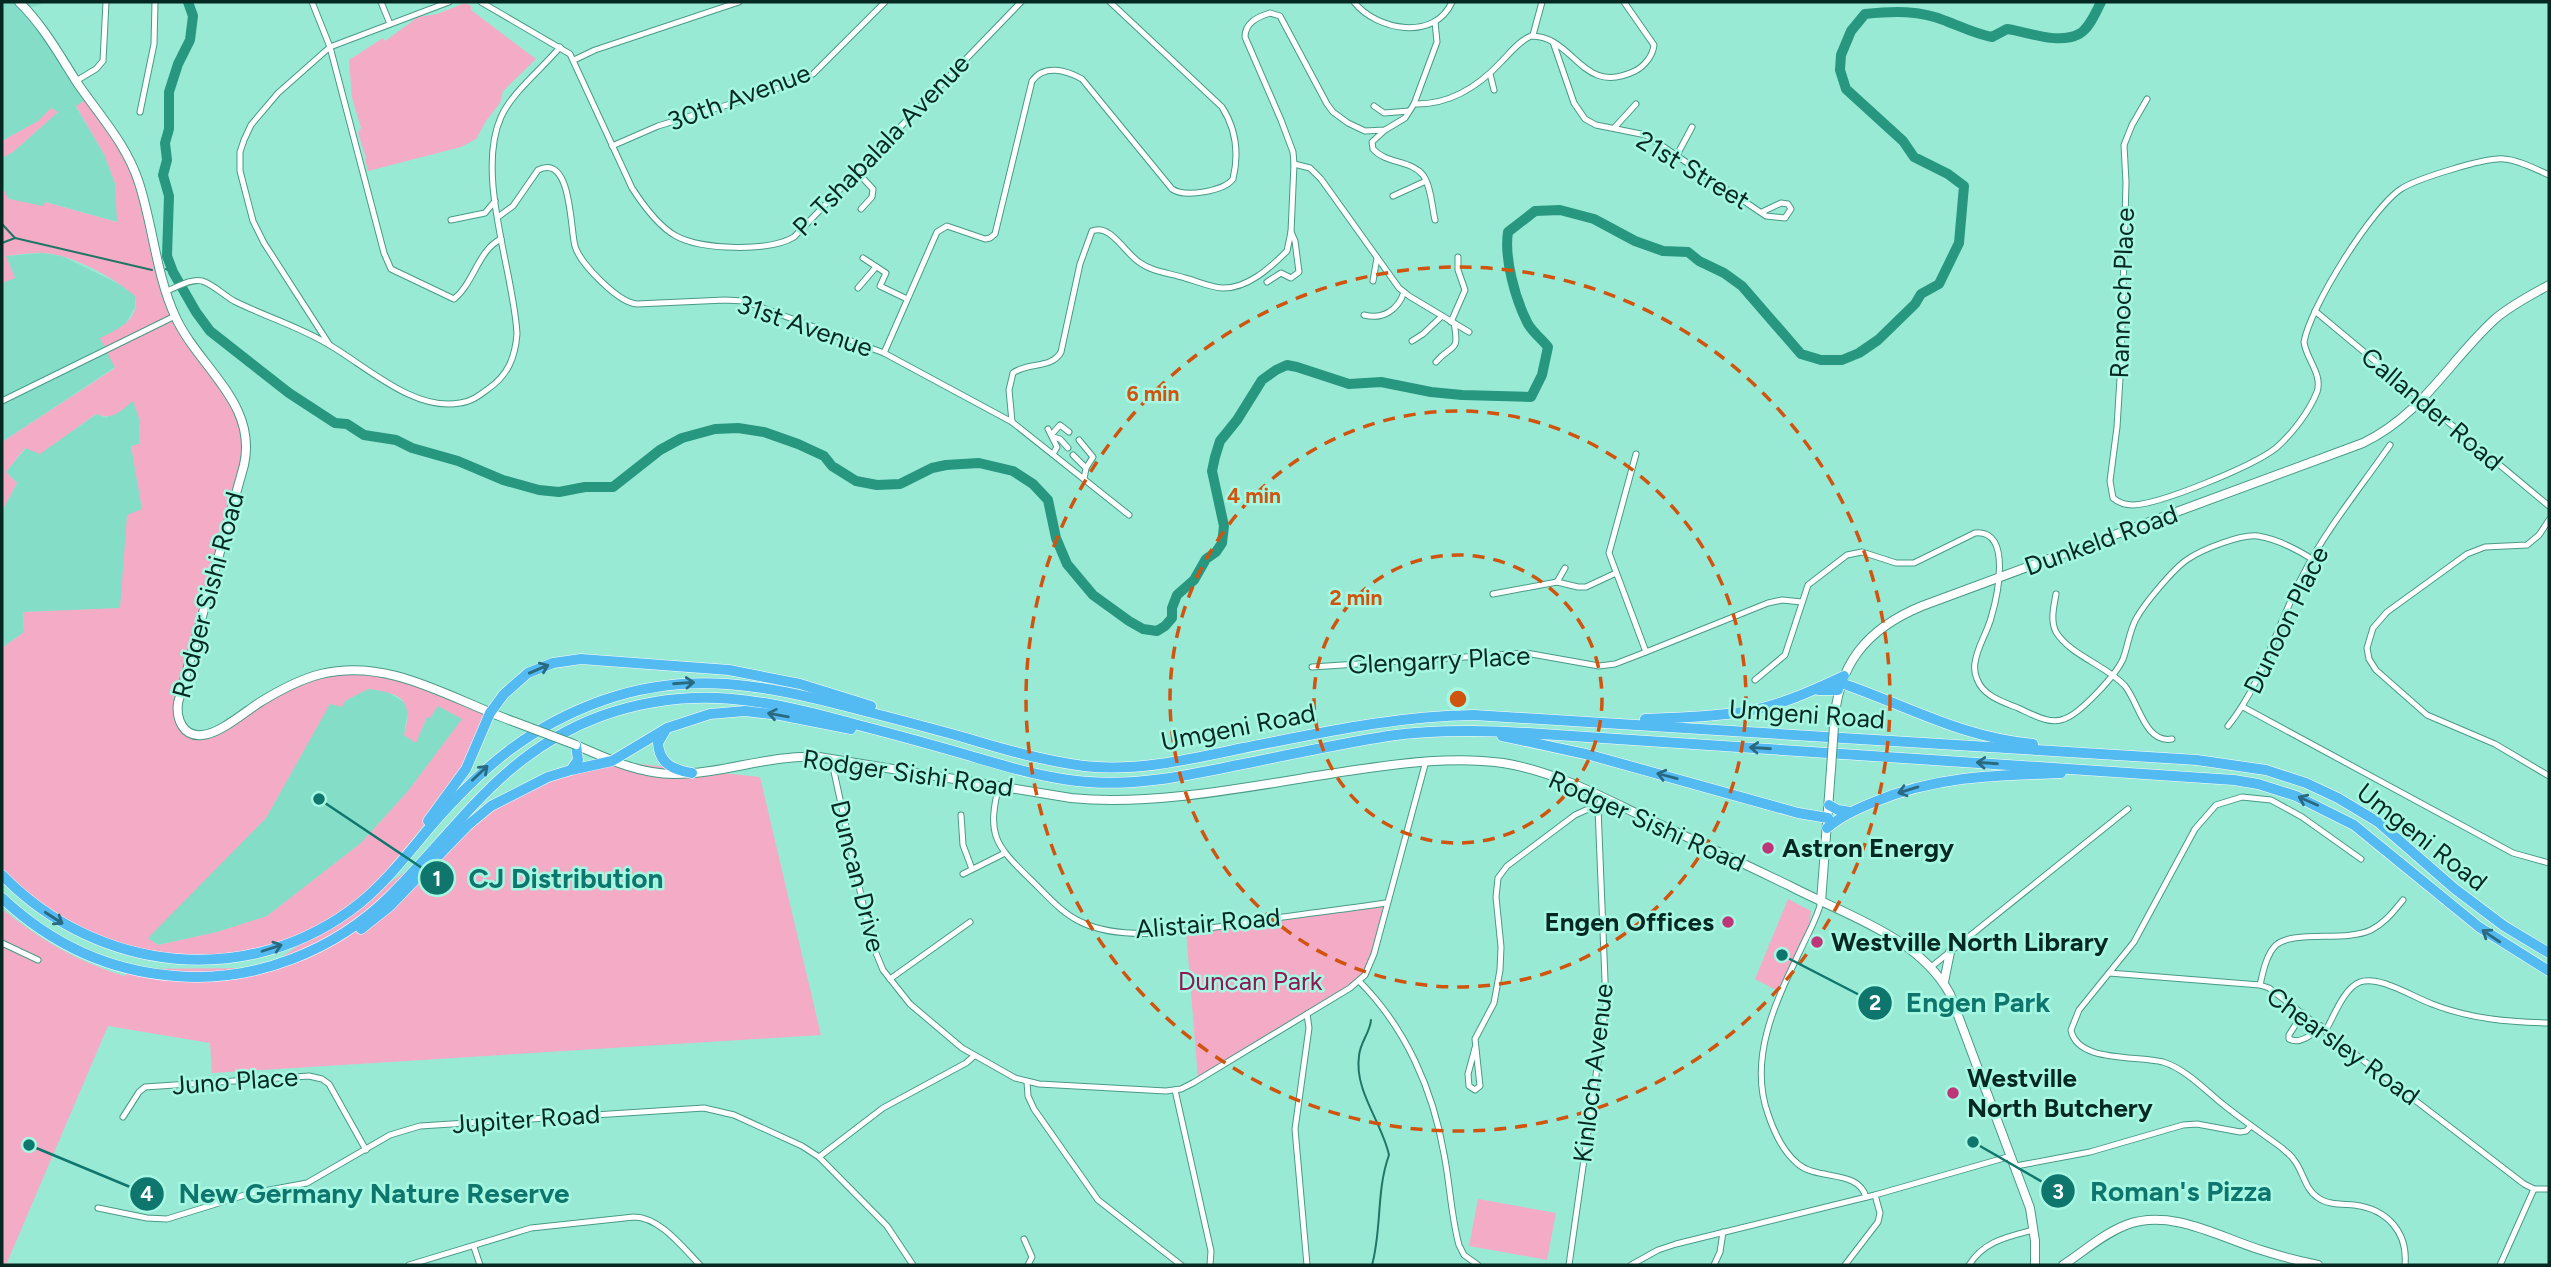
<svg xmlns="http://www.w3.org/2000/svg" width="2551" height="1267" font-family="Figtree,sans-serif">
  <style>
    .built { fill: #83ddc7 }
    .green { fill: #f4abc6; fill-rule: evenodd }
    .lines { fill: none; stroke-linecap: round; stroke-linejoin: round }
    .stream { stroke: #1e7664; stroke-width: 2 }
    .river { stroke: #289780; stroke-width: 10 }
    .street-casing { stroke: #489a86; stroke-width: 7 }
    .secondary-casing { stroke: #489a86; stroke-width: 10 }
    .highway-casing { stroke: #fff; stroke-width: 11 }
    .street { stroke: #fff; stroke-width: 5 }
    .secondary { stroke: #fff; stroke-width: 8 }
    .highway { stroke: #54baf2; stroke-width: 10 }
    .secondary-bridge-casing { stroke: #489a86; stroke-width: 10; stroke-linecap: butt }
    .secondary-bridge { stroke: #fff; stroke-width: 8 }
    .oneway { stroke: #296a80 }
    .ring { fill: none; stroke: #d1540e; stroke-width: 3.5; stroke-dasharray: 12 9 }
    .poi-dot { fill: #bd3677; stroke: #a6f8e2; stroke-width: 2.5 }
    .labels { text-anchor: middle; stroke-width: 5; stroke-linejoin: round; paint-order: stroke }
    .street-label { font-size: 26px; fill: #052922; stroke: #a6f8e2 }
    .poi-label { font-size: 26px; font-weight: bold; fill: #052922; stroke: #a6f8e2; text-anchor: start }
    .park-label { font-size: 26px; fill: #8e1854; stroke: #a6f8e2 }
    .centre { fill: #d1540e; stroke: #a6f8e2; stroke-width: 3.5 }
    .ring-label { font-size: 21px; text-anchor: middle; font-weight: bold; fill: #d1540e; stroke: #a6f8e2; stroke-width: 5; stroke-linejoin: round; paint-order: stroke }
    .leader { fill: none; stroke: #0f766e; stroke-width: 2.5 }
    .callout-dot { fill: #0f766e; stroke: #a6f8e2; stroke-width: 2.5 }
    .mark-label { font-size: 21px; text-anchor: middle; font-weight: bold; fill: #fff }
    .callout-label { font-size: 28px; text-anchor: middle; font-weight: bold; fill: #0f766e; stroke: #a6f8e2; stroke-width: 5; stroke-linejoin: round; paint-order: stroke }
  </style>
  <rect width="100%" height="100%" fill="#99ead5"/>
  <!-- built -->
  <g class="built">
    <polygon points="2,2 46,2 27,9 88,98 76,107 104,154 115,183 118,222 46,202 44,207 9,199 2,187 2,158 13,152 58,112 51,108 38,121 2,141"/>
    <polygon points="43,253 62,256 125,287 135,296 135,307 125,325 115,367 2,442 2,283 15,278 6,256"/>
    <polygon points="133,400 140,421 139,444 131,446 142,509 123,582 120,608 23,612 24,632 2,648 2,511 17,483 6,472 26,448 40,453 97,414 106,418"/>
    <polygon points="368,689 388,692 405,703 408,708 404,735 416,742 427,717 430,717 438,705 463,719 408,791 361,843 267,916 217,932 158,945 147,938 266,818 330,703 345,701"/>
  </g>
  <!-- green -->
  <g class="green">
    <polygon points="465,3 471,6 471,10 536,59 503,91 500,103 486,121 476,139 461,147 368,171 365,159 366,158 358,133 361,128 352,98 349,60 383,38 385,41 418,17 437,14"/>
    <path d="M88 98 131 162 174 316 225 388 246 443 178 696 184 730 203 736C259 705 326 654 393 675 426 685 457 701 489 713L453 787 392 866 359 902 316 929 237 956H153L57 919 2 873V648L24 632 23 612 120 608 127 515 142 509 131 446 139 444 140 421 133 401C120 411 113 421 96 414L40 454 25 448 6 472 17 483 2 511V442L115 368 100 338C118 329 140 320 135 296 115 278 72 255 45 253 33 252 19 255 6 256L15 278 2 283V187L9 199 43 206 45 202 117 222 115 183 104 154 76 106ZM368 689C401 693 414 699 404 735L416 743 427 717 430 718 438 706 462 719 408 791 361 843 267 916 217 932 158 945 148 938 266 818 330 704 342 707 345 701Z"/>
    <polygon points="51,108 58,112 13,152 2,158 2,141 38,121"/>
    <path d="M612 761 760 777 821 1035 212 1073 210 1043 108 1026 6 1265H2V909C42 941 76 961 125 976L129 969 266 968 456 837 510 795Z"/>
    <polygon points="1788,899 1811,911 1809,931 1780,992 1755,979"/>
    <polygon points="1386,903 1371,964 1359,981 1198,1080 1186,930"/>
    <polygon points="1478,1199 1556,1213 1547,1260 1469,1246"/>
  </g>
  <g class="lines">
    <!-- stream -->
    <g class="stream">
      <polyline points="2,224 15,238"/>
      <polyline points="2,243 15,238 152,270"/>
      <polyline points="166,269 173,272"/>
      <path d="M1371 1020C1370 1033 1360 1042 1359 1056 1354 1091 1382 1122 1389 1155 1376 1191 1382 1229 1372 1265"/>
    </g>
    <!-- river -->
    <path class="river" d="M188 2 193 16 190 40 178 64 169 92V129L165 143 167 160 163 175 169 196 167 256 173 272 196 312 210 331 289 393 335 423 347 424 364 435 396 440 412 448 458 461 503 480 539 490 559 492 585 487H613L660 450 682 438 715 429 738 428 764 432 798 444 824 456 832 466 856 481 877 485 900 484 932 468 946 465 979 463 1013 471 1033 484 1048 500 1056 538 1067 564 1093 595 1129 621 1143 629 1157 631 1165 626 1172 618V608L1177 595 1194 580 1206 559 1216 552 1222 543 1224 526 1212 471 1215 457 1220 441 1237 420 1262 380 1276 370 1287 365 1297 367 1349 384 1381 382 1431 392 1462 395 1531 397 1542 375 1548 347C1542 339 1531 331 1527 322 1515 298 1504 258 1508 232L1535 211 1560 210 1594 219 1635 241 1663 251 1688 252 1699 261 1724 273 1742 286 1801 354 1821 360H1842L1859 353 1878 340 1915 304 1921 294 1939 284 1959 243 1964 186 1948 174 1914 157 1903 141 1846 89 1840 70 1841 55 1851 31 1865 14C1893 11 1920 10 1946 21 1962 27 1975 34 1992 37L2007 29C2029 32 2058 45 2079 34 2089 29 2096 12 2101 2"/>
    <!-- street casing -->
    <g class="street-casing">
      <g id="street">
        <path d="M312 2 330 47 384 253 391 269 454 299C474 283 478 250 501 239"/>
        <polyline points="381,2 390,24"/>
        <path d="M481 2 570 54 632 188C643 205 658 226 676 236 702 250 769 252 794 237L1021 2"/>
        <path d="M1354 2C1377 31 1435 41 1452 2"/>
        <polyline points="1533,35 1542,2"/>
        <polyline points="1553,42 1574,103 1585,119 1596,125 1646,135 1766,216 1785,218 1791,209 1788,204 1781,203 1762,212"/>
        <polyline points="574,60 595,50 739,2"/>
        <polyline points="1490,74 1494,90"/>
        <polyline points="76,81 96,69 103,61 106,2"/>
        <path d="M2147 99 2132 125 2124 145 2126 182 2121 362 2117 427 2110 481 2113 498C2119 503 2125 505 2133 505 2161 504 2253 466 2276 448 2292 434 2309 412 2317 392 2323 374 2306 359 2304 342 2310 307 2372 208 2401 189 2416 179 2486 157 2504 159 2519 160 2535 169 2549 175"/>
        <polyline points="1414,104 1437,42 1435,22"/>
        <polyline points="1374,106 1384,113 1409,111"/>
        <polyline points="140,112 154,44 155,2"/>
        <polyline points="1614,128 1636,104"/>
        <path d="M1385 130 1372 142 1373 149C1386 164 1411 160 1423 175 1431 186 1432 207 1435 220"/>
        <polyline points="612,146 658,126 763,94 813,74 885,2"/>
        <polyline points="1677,155 1692,127"/>
        <polyline points="1294,164 1310,168 1321,179 1399,288 1409,296 1469,332"/>
        <polyline points="857,172 873,189 872,197 861,209"/>
        <polyline points="1393,196 1426,181"/>
        <path d="M498 217 513 206 538 170C572 153 570 229 575 246 580 264 619 303 637 304L725 300 744 301 884 353 1012 422 1129 515"/>
        <polyline points="451,220 485,213 495,201"/>
        <polyline points="863,258 886,273 880,286 907,299"/>
        <polyline points="1373,281 1377,258"/>
        <polyline points="1267,282 1281,273 1291,278 1299,272 1295,241 1291,232"/>
        <polyline points="858,288 876,267"/>
        <path d="M167 291C177 287 192 278 202 281 213 284 223 295 234 301 264 316 297 326 326 343 364 364 413 412 460 403 471 402 480 395 488 389 508 375 515 358 517 334 514 272 475 175 501 117 512 92 543 68 560 47"/>
        <polyline points="2315,311 2549,506"/>
        <path d="M1364 315C1383 320 1398 310 1404 292"/>
        <polyline points="1451,322 1465,290 1458,270 1458,257"/>
        <polyline points="1412,341 1423,334 1442,316"/>
        <polyline points="329,344 264,243 253,221 240,171 240,152 244,140 251,125 278,93 330,47 449,2"/>
        <path d="M884 353 937 232 947 226 985 239 990 238 995 234 1032 81C1044 64 1066 70 1082 79L1172 189C1185 198 1224 191 1233 179 1239 154 1236 129 1222 107L1110 2"/>
        <path d="M1436 362C1452 343 1460 354 1454 323"/>
        <polyline points="2,401 175,316"/>
        <path d="M1012 422 1009 390 1013 373C1027 362 1052 369 1061 352L1080 264 1092 231C1110 223 1125 253 1139 262 1152 272 1170 273 1185 278 1197 281 1209 287 1222 288 1247 289 1270 268 1287 251L1291 232 1294 164 1293 152 1281 120 1245 37C1245 23 1257 17 1270 13L1280 16 1327 104 1333 112 1348 123 1365 131 1385 130 1405 118 1414 104C1449 105 1479 86 1502 61 1511 52 1519 41 1531 36 1575 36 1581 97 1635 71 1645 66 1653 55 1654 45L1624 2"/>
        <polyline points="1048,429 1057,447 1053,454"/>
        <polyline points="1052,434 1060,425 1069,432"/>
        <polyline points="1053,437 1060,439 1068,448"/>
        <polyline points="1079,440 1093,457 1086,468 1084,479"/>
        <polyline points="1636,454 1609,553 1646,652 1768,603 1782,600 1802,602"/>
        <polyline points="1073,455 1086,468"/>
        <polyline points="2549,520 2539,535 2527,545 2485,547 2467,554 2387,612 2373,628 2367,648 2369,659 2376,670 2427,715 2495,744 2549,776"/>
        <polyline points="1557,582 1565,568"/>
        <polyline points="1493,594 1557,582 1578,587 1586,587 1616,573"/>
        <path d="M2056 594C2054 606 2050 620 2056 632 2071 656 2106 665 2125 686 2139 703 2145 744 2172 739"/>
        <polyline points="1312,667 1526,653 1599,666 1615,664 1646,652"/>
        <path d="M1755 680 1785 655 1808 585 1847 555 1862 552 1896 563H1914L1975 533C2013 529 1997 598 1991 618 1987 633 1977 647 1975 663 1974 668 1975 674 1977 679 1983 696 2003 702 2018 708 2032 714 2049 725 2064 719 2080 714 2116 675 2123 659 2128 646 2129 632 2136 619 2144 604 2174 568 2188 559 2203 549 2241 534 2258 536 2277 539 2296 549 2312 559"/>
        <polyline points="2243,707 2513,853 2549,863"/>
        <path d="M2228 726C2264 681 2277 624 2304 573 2327 528 2361 487 2390 445"/>
        <polyline points="831,758 871,941 883,970 910,1004 962,1048 1015,1078 1039,1084 1166,1091 1181,1089 1193,1083 1350,988 1365,975 1374,954 1426,761"/>
        <path d="M999 785C987 834 994 844 1029 878 1045 893 1061 913 1081 922 1129 946 1218 926 1270 919 1309 913 1347 909 1386 903"/>
        <polyline points="961,815 963,845 972,869"/>
        <path d="M2361 859 2302 817 2271 800 2242 797 2216 805 2195 829 2134 942 2079 1010 2071 1030C2077 1063 2137 1055 2163 1062 2186 1069 2206 1091 2225 1106 2244 1121 2263 1134 2282 1148 2286 1152 2291 1155 2294 1160 2303 1171 2305 1189 2317 1197 2327 1205 2342 1204 2354 1205 2387 1209 2408 1232 2405 1265"/>
        <polyline points="963,874 1005,853"/>
        <path d="M1821 902C1817 919 1807 935 1800 951 1776 1001 1748 1058 1768 1114 1774 1132 1783 1152 1798 1164 1818 1181 1858 1169 1866 1197"/>
        <polyline points="2,943 38,960"/>
        <polyline points="1931,967 2128,809"/>
        <polyline points="2109,973 2260,985 2269,988 2524,1184 2534,1189 2549,1189"/>
        <polyline points="890,979 970,922"/>
        <path d="M1359 981C1406 1028 1433 1090 1444 1154 1450 1184 1451 1216 1459 1245L1464 1255 1478 1265"/>
        <path d="M2260 985C2263 972 2266 955 2276 945 2293 930 2346 942 2371 930 2385 923 2393 912 2403 900"/>
        <path d="M2303 1013 2289 1035V1039C2301 1045 2312 1034 2321 1026"/>
        <path d="M2326 1030C2334 1016 2344 988 2360 982 2379 975 2413 997 2432 1004 2470 1019 2509 1022 2549 1023"/>
        <polyline points="1475,1048 1468,1074 1469,1086 1475,1090 1480,1086 1475,1039 1494,1003 1500,970 1501,947 1496,897 1498,878 1507,866 1575,815 1586,810 1598,808"/>
        <polyline points="1027,1082 1028,1096 1034,1109 1098,1200 1181,1265"/>
        <polyline points="1175,1090 1211,1251 1210,1265"/>
        <polyline points="123,1117 139,1092 145,1087 309,1076 322,1079 329,1084 366,1150"/>
        <polyline points="819,1157 883,1108 966,1063 974,1056"/>
        <polyline points="2016,1166 2090,1152 2183,1125 2197,1124 2240,1132 2246,1131 2251,1126"/>
        <polyline points="98,1208 147,1218 167,1219 248,1194 307,1183 390,1135 420,1126 704,1108 734,1115 802,1146 819,1157 887,1226 913,1265"/>
        <polyline points="1024,1239 1032,1257 1028,1265"/>
        <polyline points="474,1247 480,1265"/>
        <path d="M409 1265 531 1228 634 1217C660 1217 683 1248 700 1265"/>
        <polyline points="1307,1265 1295,1129 1309,1028 1307,1014"/>
        <polyline points="1569,1265 1606,1005 1598,808 1602,797"/>
        <polyline points="1631,1265 1658,1250 1676,1244 1875,1195 2011,1156"/>
        <polyline points="1714,1265 1720,1252 1723,1232"/>
        <polyline points="1845,1265 1878,1222 1880,1213 1875,1195"/>
        <path d="M1969 1265C1984 1241 2007 1237 2033 1230"/>
        <polyline points="2500,1265 2534,1189"/>
      </g>
    </g>
    <!-- secondary casing -->
    <g class="secondary-casing">
      <g id="secondary">
        <path d="M19 2C43 25 60 56 78 84 100 116 127 145 139 183 153 226 156 274 175 316 198 367 258 403 244 465L178 703C176 719 183 737 202 735 220 734 247 710 262 701 280 690 301 679 321 674 390 657 452 700 515 722"/>
        <path d="M1834 726C1837 665 1866 629 1922 606L2363 443C2423 414 2448 362 2495 319 2511 305 2531 295 2549 285"/>
        <path d="M576 745C608 759 639 774 674 774 724 774 770 754 819 757L1071 798C1160 807 1266 783 1355 770 1404 763 1454 756 1503 763 1554 771 1600 796 1646 818 1694 840 1742 863 1790 886 1845 915 1918 936 1950 994L2030 1208 2035 1241V1265"/>
        <polyline points="1821,902 1831,769"/>
        <polyline points="1944,982 1950,952"/>
        <path d="M2063 1265C2083 1252 2103 1234 2126 1225 2171 1208 2219 1237 2261 1250 2280 1256 2299 1261 2318 1265"/>
      </g>
    </g>
    <!-- highway casing -->
    <g class="highway-casing">
      <g id="highway">
        <path d="M1841 683C1908 706 1960 737 2033 744"/>
        <polyline points="1818,690 1838,690"/>
        <path d="M1645 719C1677 718 1710 717 1742 712 1777 707 1812 691 1844 676"/>
        <path d="M665 731 658 743C659 764 674 770 692 773"/>
        <polyline points="1502,736 1590,755 1798,813 1828,818"/>
        <polyline points="571,770 578,760 576,745"/>
        <polyline points="1829,805 1838,810 1851,812"/>
        <polyline points="428,821 466,769 490,713 504,694 528,673 553,663 581,659 729,670 800,684 871,706"/>
        <path d="M1827 828C1841 816 1857 809 1874 802 1936 776 1995 775 2061 773"/>
        <path d="M2 875C97 973 250 991 360 903 387 881 409 852 431 826 482 767 530 726 604 700 690 670 764 685 849 707 888 717 927 727 966 738 1005 750 1044 761 1084 766 1137 772 1191 759 1243 748 1320 733 1395 716 1474 715L2197 760 2266 770 2306 783 2338 798 2378 822 2455 889 2504 926 2549 953"/>
        <path d="M2 898C51 944 108 971 175 976 254 983 335 951 391 895 460 826 503 752 601 716 694 683 766 700 858 725 893 734 929 744 964 754 1005 766 1045 779 1088 782 1139 786 1189 775 1238 765 1288 755 1338 744 1388 736 1444 728 1501 731 1557 735L2234 780 2258 784 2296 796 2354 825 2479 927 2549 971"/>
        <polyline points="361,929 390,906 467,826 491,806 548,777 571,770 612,761 667,728 710,714 745,711 780,715 851,729"/>
      </g>
    </g>
    <!-- street -->
    <use href="#street" class="street"/>
    <!-- secondary -->
    <use href="#secondary" class="secondary"/>
    <!-- highway -->
    <use href="#highway" class="highway"/>
    <!-- secondary-bridge casing -->
    <g class="secondary-bridge-casing">
      <g id="secondary-bridge">
        <polyline points="515,722 576,745"/>
        <polyline points="1831,769 1834,726"/>
      </g>
    </g>
    <!-- secondary-bridge -->
    <use href="#secondary-bridge" class="secondary-bridge"/>
  </g>
  <!-- one-way arrows -->
  <defs><path id="oneway-shaft" d="M-6 0H5M1.5-3L5.5 0L1.5 3" fill="none" stroke-width="1.6" stroke-linecap="round" stroke-linejoin="round" transform="scale(1.75)"/></defs>
  <g class="oneway">
    <use href="#oneway-shaft" transform="translate(539 669) rotate(-23)"/>
    <use href="#oneway-shaft" transform="translate(684 683) rotate(-4)"/>
    <use href="#oneway-shaft" transform="translate(778 715) rotate(-170)"/>
    <use href="#oneway-shaft" transform="translate(1760 748) rotate(-176)"/>
    <use href="#oneway-shaft" transform="translate(1987 763) rotate(-176)"/>
    <use href="#oneway-shaft" transform="translate(480 773) rotate(-43)"/>
    <use href="#oneway-shaft" transform="translate(1667 776) rotate(-165)"/>
    <use href="#oneway-shaft" transform="translate(1908 790) rotate(163)"/>
    <use href="#oneway-shaft" transform="translate(2308 801) rotate(-156)"/>
    <use href="#oneway-shaft" transform="translate(54 918) rotate(33)"/>
    <use href="#oneway-shaft" transform="translate(2491 936) rotate(-146)"/>
    <use href="#oneway-shaft" transform="translate(272 948) rotate(-18)"/>
  </g>
  <!-- distance rings -->
  <g class="ring">
    <circle cx="1458" cy="699" r="144"/>
    <circle cx="1458" cy="699" r="288"/>
    <circle cx="1458" cy="699" r="432"/>
  </g>
  <!-- markers -->
  <g class="poi-dot">
    <circle cx="1768" cy="848" r="7"/>
    <circle cx="1728" cy="922" r="7"/>
    <circle cx="1817" cy="942" r="7"/>
    <circle cx="1953" cy="1093" r="7"/>
  </g>
  <g class="labels">
    <!-- street labels -->
    <g class="street-label">
      <text transform="translate(739 97) rotate(-20)" y="9">30th Avenue</text>
      <text transform="translate(881 145) rotate(-46)" y="9">P. Tshabalala Avenue</text>
      <text transform="translate(1693 170) rotate(31)" y="9">21st Street</text>
      <text transform="translate(2122 293) rotate(-88)" y="9">Rannoch Place</text>
      <text transform="translate(805 326) rotate(19)" y="9">31st Avenue</text>
      <text transform="translate(2432 409) rotate(40)" y="9">Callander Road</text>
      <text transform="translate(2101 540) rotate(-20)" y="9">Dunkeld Road</text>
      <text transform="translate(208 595) rotate(-75)" y="9">Rodger Sishi Road</text>
      <text transform="translate(2286 620) rotate(-64)" y="9">Dunoon Place</text>
      <text transform="translate(1439 660) rotate(-3)" y="9">Glengarry Place</text>
      <text transform="translate(1807 714) rotate(4)" y="9">Umgeni Road</text>
      <text transform="translate(1238 727) rotate(-11)" y="9">Umgeni Road</text>
      <text transform="translate(908 773) rotate(8)" y="9">Rodger Sishi Road</text>
      <text transform="translate(1647 821) rotate(24)" y="9">Rodger Sishi Road</text>
      <text transform="translate(2422 837) rotate(38)" y="9">Umgeni Road</text>
      <text transform="translate(858 876) rotate(76)" y="9">Duncan Drive</text>
      <text transform="translate(1208 923) rotate(-5)" y="9">Alistair Road</text>
      <text transform="translate(2343 1046) rotate(36)" y="9">Chearsley Road</text>
      <text transform="translate(1593 1073) rotate(-83)" y="9">Kinloch Avenue</text>
      <text transform="translate(235 1081) rotate(-4)" y="9">Juno Place</text>
      <text transform="translate(526 1119) rotate(-4)" y="9">Jupiter Road</text>
    </g>
    <!-- poi labels -->
    <g class="poi-label">
      <text x="1782" y="857">Astron Energy</text>
      <text x="1714" y="931" text-anchor="end">Engen Offices</text>
      <text x="1831" y="951">Westville North Library</text>
      <text x="1967" y="1087">Westville<tspan x="1967" dy="30">North Butchery</tspan></text>
    </g>
    <!-- park labels -->
    <g class="park-label">
      <text x="1250" y="990">Duncan Park</text>
    </g>
  </g>
  <circle cx="1458" cy="699" r="10" class="centre"/>
  <g class="ring-label">
    <text x="1153" y="401">6 min</text>
    <text x="1254" y="503">4 min</text>
    <text x="1356" y="605">2 min</text>
  </g>
  <!-- callouts -->
  <path class="leader" d="M319 799L437 878M1782 955L1875 1003M1973 1142L2058 1191M29 1145L147 1194"/>
  <g class="callout-dot">
    <circle cx="319" cy="799" r="7"/>
    <circle cx="1782" cy="955" r="7"/>
    <circle cx="1973" cy="1142" r="7"/>
    <circle cx="29" cy="1145" r="7"/>
    <circle cx="437" cy="878" r="18"/>
    <circle cx="1875" cy="1003" r="18"/>
    <circle cx="2058" cy="1191" r="18"/>
    <circle cx="147" cy="1194" r="18"/>
  </g>
  <g class="mark-label">
    <text x="437" y="886">1</text>
    <text x="1875" y="1010">2</text>
    <text x="2058" y="1199">3</text>
    <text x="147" y="1201">4</text>
  </g>
  <g class="callout-label">
    <text x="566" y="888">CJ Distribution</text>
    <text x="1978" y="1012">Engen Park</text>
    <text x="2181" y="1201">Roman's Pizza</text>
    <text x="374" y="1203">New Germany Nature Reserve</text>
  </g>
  <!-- border -->
  <rect width="2551" height="1267" fill="none" stroke="#052922" stroke-width="7"/>
</svg>
